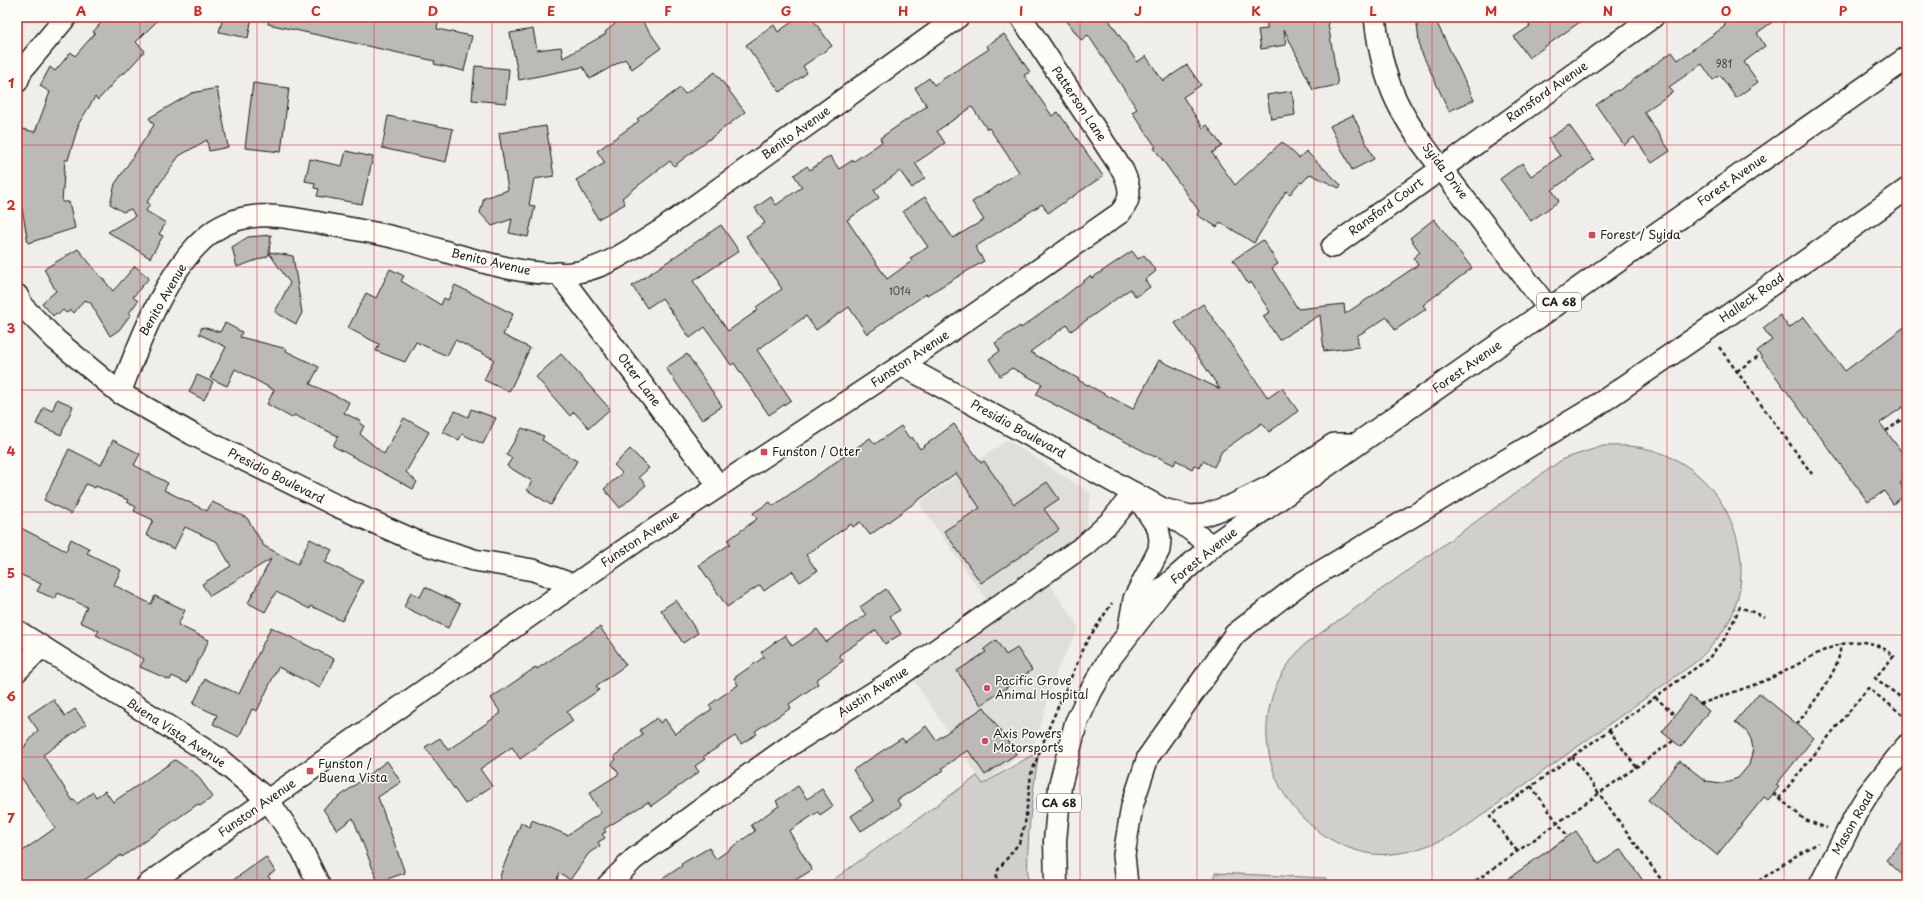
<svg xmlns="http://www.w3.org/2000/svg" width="1924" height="902" font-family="'Playpen Sans',sans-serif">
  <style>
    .built { fill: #e0deda }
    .green { fill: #d0cfcc; stroke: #767674 }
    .building { fill: #bbbab6; stroke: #1c1c1c; fill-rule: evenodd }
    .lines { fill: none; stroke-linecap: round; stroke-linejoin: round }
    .minor-casing { stroke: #1c1c1c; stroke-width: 24 }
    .major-casing { stroke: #1c1c1c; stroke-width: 25 }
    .path { stroke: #1c1c1c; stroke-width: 2.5; stroke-dasharray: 4 3; stroke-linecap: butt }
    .minor { stroke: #fdfcf7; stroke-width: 21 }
    .major { stroke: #fdfcf7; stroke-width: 22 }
    .grid { fill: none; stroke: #d62828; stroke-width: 1; stroke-opacity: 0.55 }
    .poi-dot { fill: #d1495b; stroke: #fdfcf7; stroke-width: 1.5 }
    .labels { text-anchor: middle; stroke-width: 3; stroke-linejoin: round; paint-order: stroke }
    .number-label { font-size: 10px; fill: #444442 }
    .shield { fill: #fdfcf7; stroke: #605f5e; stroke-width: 1 }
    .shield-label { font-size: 11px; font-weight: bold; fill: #1c1c1c }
    .street-label { font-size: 12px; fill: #1c1c1c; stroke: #fdfcf7 }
    .poi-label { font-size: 12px; fill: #1c1c1c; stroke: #fdfcf7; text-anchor: start }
    .neatline { fill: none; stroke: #d62828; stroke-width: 1.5 }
    .grid-label { font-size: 13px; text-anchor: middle; font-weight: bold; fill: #d62828 }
  </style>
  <rect width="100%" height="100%" fill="#f0eeea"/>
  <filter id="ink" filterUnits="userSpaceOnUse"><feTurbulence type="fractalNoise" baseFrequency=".025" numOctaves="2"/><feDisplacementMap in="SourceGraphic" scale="8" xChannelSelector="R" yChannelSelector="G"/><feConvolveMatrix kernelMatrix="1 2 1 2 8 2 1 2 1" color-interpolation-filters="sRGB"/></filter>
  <g filter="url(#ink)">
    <!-- built -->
    <polygon class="built" points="1007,440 1091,493 1086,530 1038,568 1079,627 1056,673 1035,743 983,784 907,670 993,609 919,503"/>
    <!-- green -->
    <g class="green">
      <path d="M1603 446C1616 446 1630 445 1643 448 1713 461 1758 539 1735 607 1728 629 1713 645 1697 661L1456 834C1435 843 1415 852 1392 854 1368 857 1340 847 1321 833 1275 801 1255 744 1274 691 1280 674 1292 658 1304 645L1563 459Z"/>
      <path d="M1039 751C1032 797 1026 838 1028 885H826L977 776 983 784Z"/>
      <polygon points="1215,873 1326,878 1325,885 1215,885"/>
    </g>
    <!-- building -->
    <g class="building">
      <polygon points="106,17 161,17 136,42 145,51 124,74 123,72 98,100 95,97 79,123 68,160 65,160 62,202 69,202 75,228 28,243 20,197 22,149 17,148 23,129 35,132 50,92 40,86 50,67 55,71 71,52 75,56 95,33 93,32"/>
      <polygon points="223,17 252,17 248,38 219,32"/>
      <polygon points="269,17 439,17 437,29 472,36 464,71 434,64 435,61 268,24"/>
      <polygon points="612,17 639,17 661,48 632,69 625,59 590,79 583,67 519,80 510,33 533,29 537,50 561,47 563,58 606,34 605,32 616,23"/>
      <polygon points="799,17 811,17 832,46 803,66 807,73 780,92 746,45 774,25 778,32"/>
      <polygon points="1064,17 1112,17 1109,20 1137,62 1146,56 1163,81 1187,65 1201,85 1183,97 1203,128 1207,125 1222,146 1212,153 1235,185 1282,142 1299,158 1306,151 1341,185 1339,188 1310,174 1302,183 1300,182 1290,194 1286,191 1254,243 1220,222 1217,227 1197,215 1199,211 1154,148 1156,147 1132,112 1137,109 1088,35 1081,40"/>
      <polygon points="1267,17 1327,17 1338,85 1313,90 1284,29 1286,45 1261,49 1258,30 1267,29"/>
      <polygon points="1416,17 1434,17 1474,100 1449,111 1420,49"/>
      <polygon points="1524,17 1587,17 1529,58 1514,37 1530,26"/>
      <polygon points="1734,17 1779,17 1757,33 1765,46 1744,62 1758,82 1736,98 1720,75 1713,80 1702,64 1669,87 1673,92 1644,112 1670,151 1652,163 1634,137 1624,145 1596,105 1617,90 1618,91 1672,52 1678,60 1725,26 1724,25"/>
      <path d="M1004 34 1030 72 1024 75 1052 116 1058 112 1103 176 1048 213 1042 204 975 247 984 261 927 295 926 294 867 334 849 307 816 330 806 316 757 350 791 400 769 415 734 363 731 365 705 327 690 338 662 298 647 308 632 286 721 225 739 251 693 281 728 331 758 310 756 307 782 289 746 236 765 223 755 208 771 197 776 205 802 187 794 175 807 166 810 170 830 156 839 169 853 160 854 161 882 142 880 138 927 106 915 88 929 78 934 85 989 49 986 46ZM972 107 987 129 989 128 1019 172 972 202 984 220 953 238 925 197 903 211 928 247 910 258 912 261 887 279 847 220 879 198 874 190 900 171 912 188 925 178 915 163 945 143 937 131Z"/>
      <polygon points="475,66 509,69 506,103 472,100"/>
      <polygon points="715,72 745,112 674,166 670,161 622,198 625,204 598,219 576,180 605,163 597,151 639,121 637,119 680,88 685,94"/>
      <polygon points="253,83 289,88 281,152 245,148"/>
      <polygon points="217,88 228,147 209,151 207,140 179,156 147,202 150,204 146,211 166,223 159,234 163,236 150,258 108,232 135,216 131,209 123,212 110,204 115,184 154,125 149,118 192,93"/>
      <polygon points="1292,91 1295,115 1271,119 1267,95"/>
      <polygon points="1353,115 1374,159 1352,170 1330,126"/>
      <polygon points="388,116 453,129 446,162 382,148"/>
      <polygon points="1569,125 1594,160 1552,190 1559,201 1531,221 1500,179 1522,163 1531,176 1560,156 1548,139"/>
      <polygon points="546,126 554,176 534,179 529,205 535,206 528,237 509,233 512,219 492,226 480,213 484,198 508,190 499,133"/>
      <polygon points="346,151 373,157 362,204 317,196 319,189 314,188 315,183 305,181 310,159 342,166"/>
      <polygon points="1434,219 1472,268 1423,305 1426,309 1395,330 1387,317 1357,336 1359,347 1324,351 1320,315 1279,340 1263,316 1270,312 1251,282 1248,284 1233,260 1263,240 1278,264 1272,268 1298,309 1344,304 1345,314 1418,265 1413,258 1420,252 1410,238"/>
      <polygon points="271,235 269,252 293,256 302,313 296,324 275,312 290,283 269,253 268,256 237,267 232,247 248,237"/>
      <polygon points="78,249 113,291 135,266 149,278 133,297 138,301 129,313 131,314 119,330 110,336 90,302 84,300 74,313 71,310 66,313 63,310 58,315 56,313 53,316 42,303 56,291 44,269"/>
      <polygon points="1132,251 1138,259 1144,255 1156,271 1145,280 1150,287 1136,297 1130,289 1071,331 1067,325 1030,352 1079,379 1078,380 1133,409 1159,360 1220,389 1175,323 1203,304 1268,398 1282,388 1298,411 1269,432 1262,423 1222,451 1214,467 1203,461 1200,468 1194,465 1192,469 1176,460 1174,465 1156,456 1155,457 1036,395 1042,384 1012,368 1000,376 989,359 1000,351 995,343 1020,326 1021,328 1053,305 1090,276 1092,278"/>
      <polygon points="390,269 404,276 401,281 441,305 444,298 448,300 455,285 513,314 503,335 530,348 509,392 484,380 494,359 455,340 447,356 416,342 405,362 376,351 379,344 348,328 366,293 376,298"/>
      <polygon points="1780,315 1789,328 1804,317 1845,371 1907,325 1907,404 1880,423 1907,459 1907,477 1900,483 1907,494 1893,504 1884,491 1868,502 1757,351 1772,340 1763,328"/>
      <polygon points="225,323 242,332 240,337 287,349 286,351 319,367 310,384 349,402 344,413 361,421 360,424 364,426 360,434 384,454 404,418 429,432 406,472 417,482 413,489 333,446 338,436 294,415 292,418 267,404 274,390 235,369 227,386 210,378 226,347 199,334 202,327 220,332"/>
      <polygon points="561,354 610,409 589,428 574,412 570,416 536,377"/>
      <polygon points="687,354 722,406 702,420 666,368"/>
      <polygon points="197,375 213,382 204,400 189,392"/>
      <polygon points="57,399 73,406 61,435 36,424 44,407 52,411"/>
      <polygon points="471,409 496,418 483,444 462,434 459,440 443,432 455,411 468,417"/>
      <polygon points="954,424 981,463 984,461 1014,504 1047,482 1059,499 1044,509 1059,530 981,583 944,531 980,508 956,473 870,535 860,522 853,527 851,524 806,555 817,571 800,582 792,571 764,591 760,585 727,607 699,565 730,544 728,540 757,519 753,513 770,502 773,506 870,438 875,444 901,426 910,439 912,437 920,449"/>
      <polygon points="522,428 544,436 542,440 577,461 551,505 527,490 532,481 507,466 512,458 506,455"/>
      <polygon points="113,440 140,454 134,465 168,483 164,490 207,511 212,502 247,518 264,546 298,564 310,539 332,550 325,562 363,581 342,621 311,606 310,609 276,592 265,612 248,603 271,559 210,596 202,584 231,566 217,542 185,527 174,549 146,535 153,520 134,511 136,507 127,502 128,500 96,486 95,488 86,484 71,514 44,500 69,449 101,465"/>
      <polygon points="630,449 649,468 639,477 646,485 620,508 604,489 622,473 614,465"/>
      <polygon points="17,526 66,551 71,539 90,549 87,553 121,570 114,585 151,604 155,596 185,610 178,625 209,640 187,683 172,676 170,680 140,667 144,659 96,635 99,631 80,622 87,607 58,593 55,599 37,591 41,584 17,573"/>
      <polygon points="425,587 460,604 448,628 404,607 411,592 420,597"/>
      <polygon points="886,589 900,610 890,616 901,634 885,644 876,630 839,655 843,661 816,680 818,684 789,704 791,708 755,731 757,734 741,744 735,736 703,757 705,759 695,766 699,772 651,806 648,802 604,829 606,832 602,834 605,838 598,842 600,846 589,853 570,880 559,872 556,885 498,885 502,870 521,823 530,827 532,820 567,835 601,813 589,793 619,774 612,764 616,759 614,756 643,735 640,730 657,718 660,723 665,719 675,734 712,709 709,705 738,685 734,678 764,657 761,652 785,635 792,646 817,629 826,642 866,615 860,607"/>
      <polygon points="676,600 698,633 683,643 661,610"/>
      <polygon points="271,627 334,659 320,688 278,667 257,711 252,709 239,737 213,724 217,715 193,704 205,679 239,694"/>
      <polygon points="600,627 626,665 596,686 599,690 567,712 573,721 520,759 512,747 480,769 492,786 465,804 425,747 440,738 448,750 501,713 491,698 536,667 537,669"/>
      <polygon points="996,640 1006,655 1017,648 1032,670 981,705 957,671 986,652 984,649"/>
      <polygon points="1759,693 1814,738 1776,785 1779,787 1768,800 1764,797 1717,855 1648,800 1680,761 1706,781 1722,783 1738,778 1749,765 1753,749 1751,739 1747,732 1735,722"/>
      <polygon points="1690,696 1709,711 1681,747 1662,732"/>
      <polygon points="53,699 65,716 75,709 86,724 43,755 73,801 75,800 77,804 93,792 96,797 105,791 113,802 175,760 197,775 213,797 200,806 198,804 122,857 121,855 77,885 17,885 17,855 55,828 17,771 17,756 38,730 28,716"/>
      <polygon points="984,707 1016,754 985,775 968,750 942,768 944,770 897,800 901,806 861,831 851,816 873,801 853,770 902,738 905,742 926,726 936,740"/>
      <polygon points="387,761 401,782 378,797 405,873 378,882 353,818 337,830 323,809"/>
      <polygon points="798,786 807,799 822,789 833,806 820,815 818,812 789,831 812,870 787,885 653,885 682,866 681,864 709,848 716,859 755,831 751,825 779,806 776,801"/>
      <polygon points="1576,831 1599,864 1621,849 1646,885 1499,885"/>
      <polygon points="1907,836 1907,879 1886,860"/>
      <polygon points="266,857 275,871 268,876 274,885 226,885"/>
    </g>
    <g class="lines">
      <!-- minor casing -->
      <g class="minor-casing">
        <g id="minor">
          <path d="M1375 17C1378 46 1384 75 1397 102 1412 133 1436 161 1457 189 1488 229 1518 269 1549 309"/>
          <polyline points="17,82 22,70 66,17"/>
          <polyline points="1332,247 1653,17"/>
          <polyline points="558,273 719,486"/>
          <polyline points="17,295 24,308 56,340 120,393 192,434 337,506 418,542 474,560 533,570 574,585"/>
          <polyline points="902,365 1161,508 1212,546"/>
          <path d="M120 393C139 343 169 261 215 230 249 208 283 216 320 223 347 228 374 232 401 239 453 252 525 281 578 272 608 267 634 247 660 231L958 17"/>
          <polyline points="1167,510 1190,516 1205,515 1233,505 1273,485 1334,444 1357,444"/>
          <polyline points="17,631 218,758 268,800 302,850 319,885"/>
          <polyline points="1128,633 1134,599 1159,550 1160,539 1158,528 1137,497"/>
          <polyline points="17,671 41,647"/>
          <path d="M147 885 638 540 902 365 1120 213C1132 199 1131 188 1123 171L1021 17"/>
          <polyline points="608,885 634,859 715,799 795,742 892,681 1085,545 1112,520 1134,493"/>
          <polyline points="1127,885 1124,855 1132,806 1148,757 1235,634 1300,584 1596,406 1730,314 1907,189"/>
          <polyline points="1820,885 1857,812 1868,794 1907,745"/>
        </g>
      </g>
      <!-- major casing -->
      <g class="major-casing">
        <polyline id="major" points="1056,885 1055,841 1060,786 1076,723 1091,691 1110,658 1163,589 1212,546 1907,58"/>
      </g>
      <!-- path -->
      <g class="path">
        <polyline points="1719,347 1812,474"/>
        <polyline points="1737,371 1760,355"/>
        <polyline points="1886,431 1907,416"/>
        <polyline points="1655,697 1675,715"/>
        <path d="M1700 704C1723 696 1746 688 1769 679 1809 662 1852 620 1894 656L1875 678 1907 702"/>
        <path d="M1797 724C1811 705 1843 668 1840 644"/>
        <polyline points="1609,730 1636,767"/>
        <polyline points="1572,756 1665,885"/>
        <polyline points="1531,786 1568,837"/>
        <polyline points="1773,793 1779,798 1868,688 1907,718"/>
        <polyline points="1779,798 1805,820 1827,828"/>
        <polyline points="1517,851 1490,816 1708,659 1726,637 1740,607 1765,617"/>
        <polyline points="995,885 998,870 1019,843 1025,824 1031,774 1050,725 1087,641 1112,603"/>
        <polyline points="1470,885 1673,741"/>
        <polyline points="1753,885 1789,860 1818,843"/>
      </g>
      <!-- minor -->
      <use href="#minor" class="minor"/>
      <!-- major -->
      <use href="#major" class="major"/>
    </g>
  </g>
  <!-- grid -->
  <path class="grid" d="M140 17V885M257 17V885M374 17V885M492 17V885M610 17V885M727 17V885M844 17V885M962 17V885M1080 17V885M1197 17V885M1314 17V885M1432 17V885M1550 17V885M1667 17V885M1784 17V885M17 145H1907M17 267H1907M17 390H1907M17 512H1907M17 635H1907M17 757H1907"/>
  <!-- markers -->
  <g class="poi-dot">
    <rect x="1588" y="231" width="8" height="8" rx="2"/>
    <rect x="760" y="448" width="8" height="8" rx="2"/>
    <circle cx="987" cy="688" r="4"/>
    <circle cx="985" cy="741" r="4"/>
    <rect x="306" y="767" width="8" height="8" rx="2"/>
  </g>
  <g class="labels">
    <!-- number labels -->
    <g class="number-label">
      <text x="1724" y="68">981</text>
      <text x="900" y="295">1014</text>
    </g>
    <!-- shield labels -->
    <g class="shield">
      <rect x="1537" y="293" width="44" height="18" rx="3"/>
      <rect x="1037" y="794" width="44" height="18" rx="3"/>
    </g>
    <g class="shield-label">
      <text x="1559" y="306">CA 68</text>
      <text x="1059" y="807">CA 68</text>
    </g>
    <!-- street labels -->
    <g class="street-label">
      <text transform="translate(1547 92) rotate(-35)" y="4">Ransford Avenue</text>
      <text transform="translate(1079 104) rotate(56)" y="4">Patterson Lane</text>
      <text transform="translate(796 133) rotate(-36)" y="4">Benito Avenue</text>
      <text transform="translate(1445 171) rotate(53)" y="4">Syida Drive</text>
      <text transform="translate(1732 180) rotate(-35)" y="4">Forest Avenue</text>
      <text transform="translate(1386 207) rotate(-36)" y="4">Ransford Court</text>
      <text transform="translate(491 262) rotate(13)" y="4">Benito Avenue</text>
      <text transform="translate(1752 298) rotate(-35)" y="4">Halleck Road</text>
      <text transform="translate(163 300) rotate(-60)" y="4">Benito Avenue</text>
      <text transform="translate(910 359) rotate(-34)" y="4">Funston Avenue</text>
      <text transform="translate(1467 367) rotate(-35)" y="4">Forest Avenue</text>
      <text transform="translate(639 380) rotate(53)" y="4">Otter Lane</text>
      <text transform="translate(1018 429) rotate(29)" y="4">Presidio Boulevard</text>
      <text transform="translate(276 476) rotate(27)" y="4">Presidio Boulevard</text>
      <text transform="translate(640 539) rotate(-34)" y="4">Funston Avenue</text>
      <text transform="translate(1204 556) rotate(-39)" y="4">Forest Avenue</text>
      <text transform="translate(873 692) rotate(-33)" y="4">Austin Avenue</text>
      <text transform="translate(176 733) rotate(33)" y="4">Buena Vista Avenue</text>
      <text transform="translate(257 808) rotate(-35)" y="4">Funston Avenue</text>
      <text transform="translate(1853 823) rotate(-60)" y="4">Mason Road</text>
    </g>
    <!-- poi labels -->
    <g class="poi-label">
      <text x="1600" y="239">Forest / Syida</text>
      <text x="772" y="456">Funston / Otter</text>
      <text x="995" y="685">Pacific Grove<tspan x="995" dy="14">Animal Hospital</tspan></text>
      <text x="993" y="738">Axis Powers<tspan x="993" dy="14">Motorsports</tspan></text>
      <text x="318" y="768">Funston /<tspan x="318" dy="14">Buena Vista</tspan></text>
    </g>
  </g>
  <!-- margin -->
  <rect width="1924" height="902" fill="none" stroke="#fdfcf7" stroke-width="44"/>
  <rect x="22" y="22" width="1880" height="858" class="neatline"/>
  <g class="grid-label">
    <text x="81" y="16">A</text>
    <text x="198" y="16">B</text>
    <text x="316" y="16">C</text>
    <text x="433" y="16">D</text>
    <text x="551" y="16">E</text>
    <text x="668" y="16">F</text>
    <text x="786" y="16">G</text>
    <text x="903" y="16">H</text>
    <text x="1021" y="16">I</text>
    <text x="1138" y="16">J</text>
    <text x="1256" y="16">K</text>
    <text x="1373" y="16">L</text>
    <text x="1491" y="16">M</text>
    <text x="1608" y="16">N</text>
    <text x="1726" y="16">O</text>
    <text x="1843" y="16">P</text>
    <text x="11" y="88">1</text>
    <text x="11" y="210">2</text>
    <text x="11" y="333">3</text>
    <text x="11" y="456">4</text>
    <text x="11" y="578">5</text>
    <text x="11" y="701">6</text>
    <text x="11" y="823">7</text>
  </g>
</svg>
